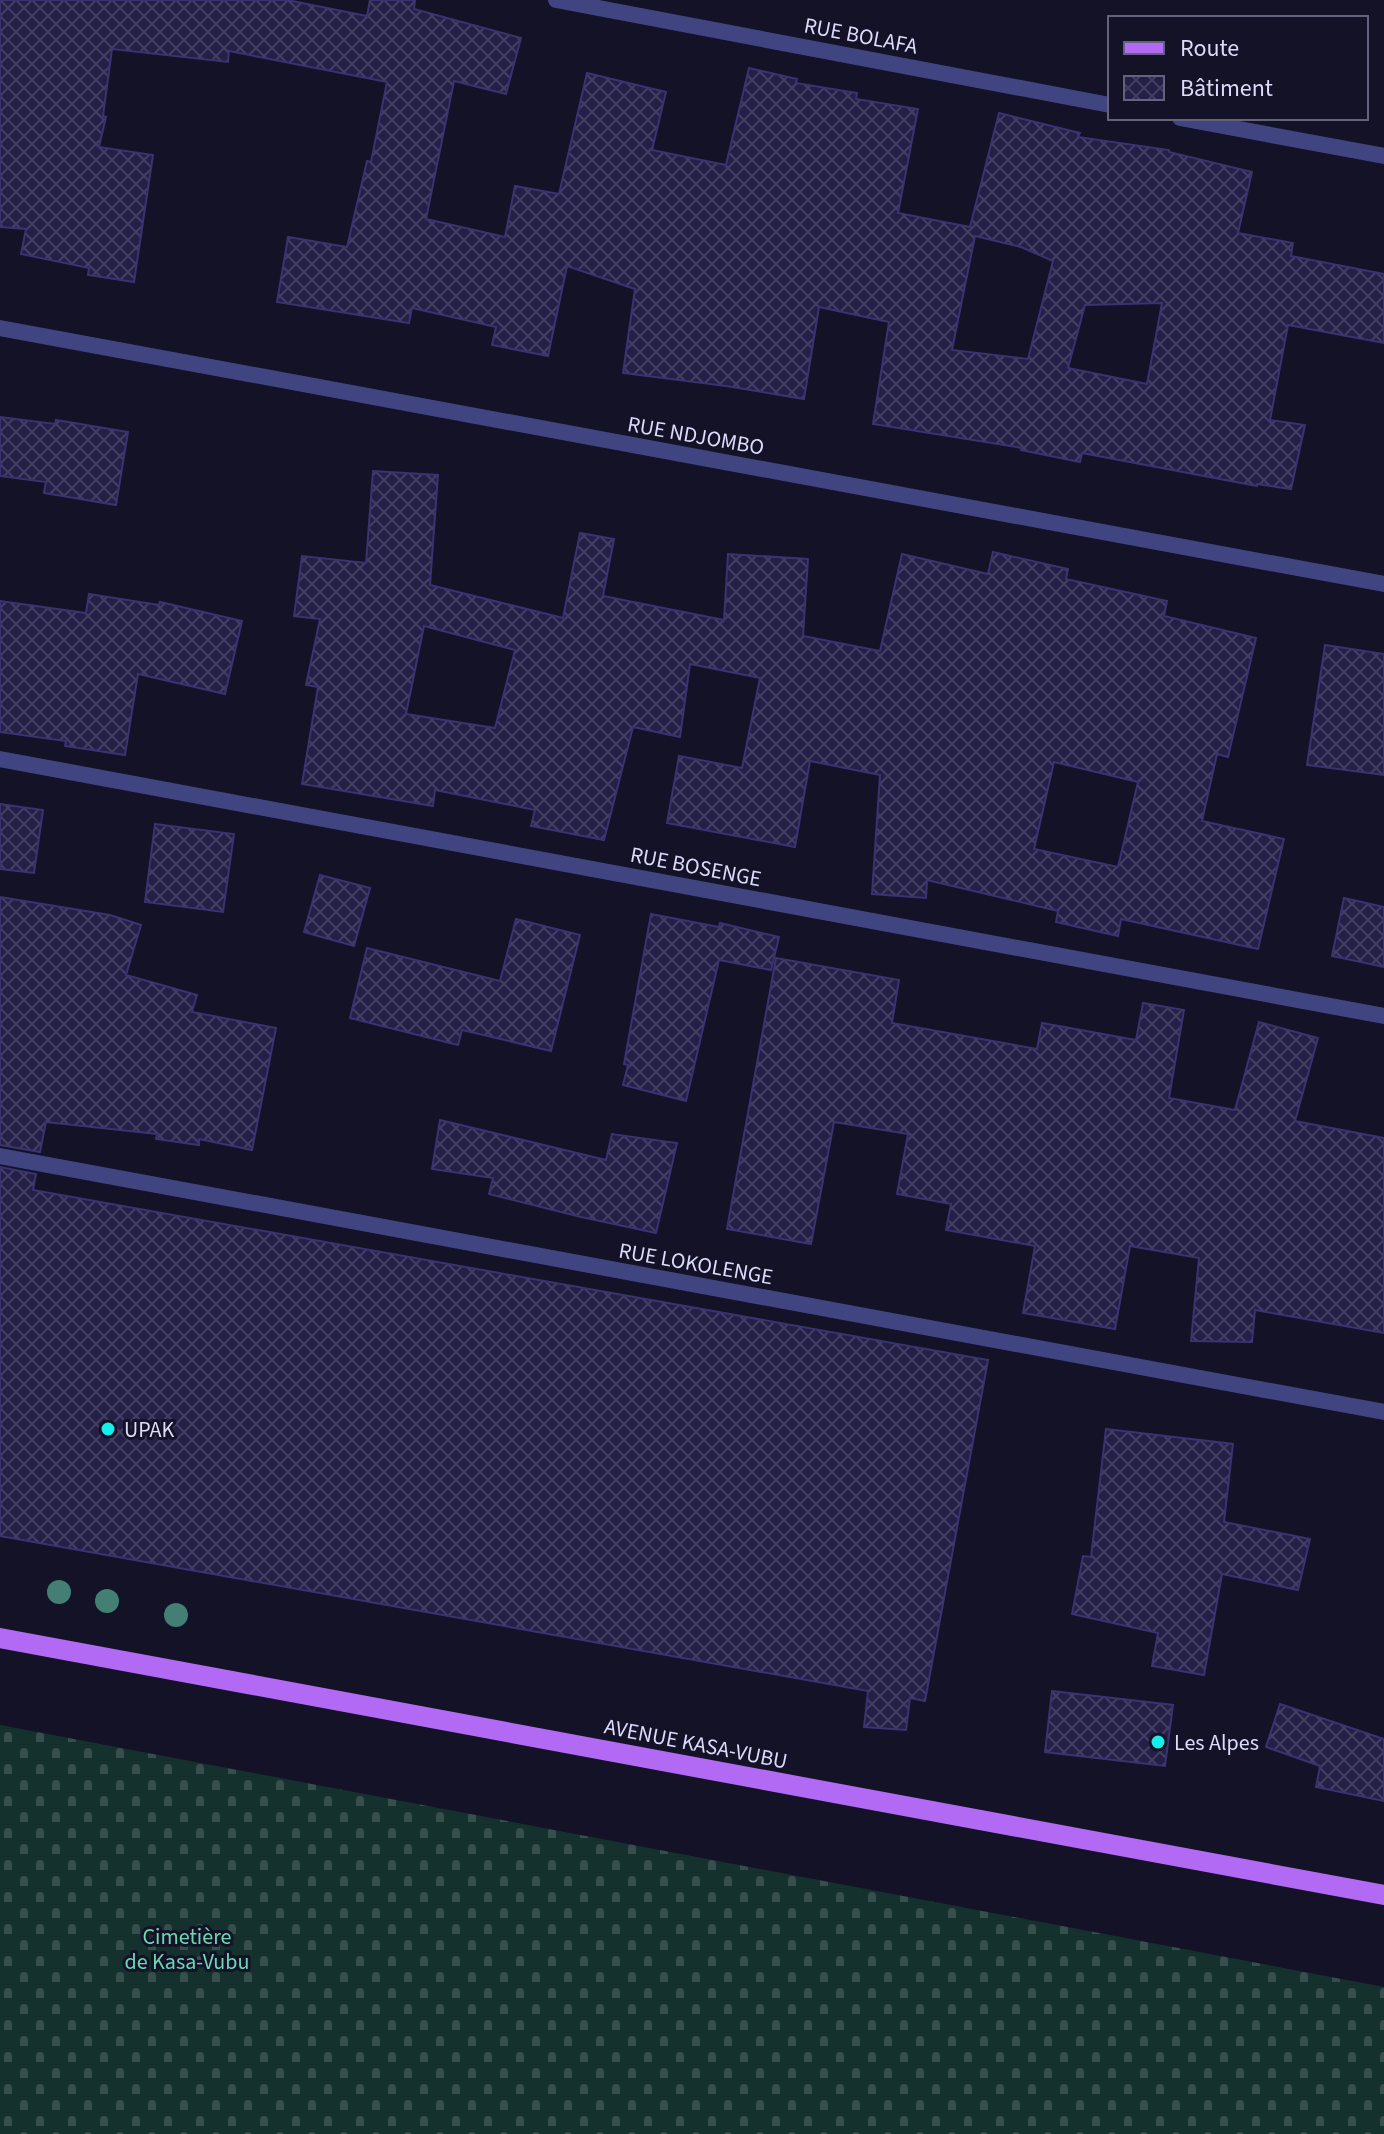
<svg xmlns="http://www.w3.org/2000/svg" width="1384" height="2134" font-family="'Source Sans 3',sans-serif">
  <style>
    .cemetery { fill: url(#cemetery-stones) }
    .building { fill: url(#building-cross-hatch); stroke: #393371; stroke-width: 2; fill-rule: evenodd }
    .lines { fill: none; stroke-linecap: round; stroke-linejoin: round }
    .street { stroke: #404582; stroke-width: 16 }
    .primary { stroke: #b26af4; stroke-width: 20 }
    .tree { fill: #437f73 }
    .poi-dot { fill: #15eeec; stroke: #131227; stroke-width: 3 }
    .labels { text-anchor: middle; stroke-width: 6; stroke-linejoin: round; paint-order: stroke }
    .street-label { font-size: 22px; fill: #dbdbfc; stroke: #131227 }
    .poi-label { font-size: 22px; fill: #dbdbfc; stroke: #131227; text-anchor: start }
    .park-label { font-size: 22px; fill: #6bd8b1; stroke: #131227 }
  </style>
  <defs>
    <pattern id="cemetery-stones" width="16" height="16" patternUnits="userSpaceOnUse" patternTransform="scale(2)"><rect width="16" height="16" fill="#15312d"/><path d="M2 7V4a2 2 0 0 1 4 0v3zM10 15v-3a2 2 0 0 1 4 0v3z" fill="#364e4c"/></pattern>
    <pattern id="building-cross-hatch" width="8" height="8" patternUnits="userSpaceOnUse" patternTransform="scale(2)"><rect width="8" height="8" fill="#231f47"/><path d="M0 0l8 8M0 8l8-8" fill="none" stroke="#423f62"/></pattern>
  </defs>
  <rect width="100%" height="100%" fill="#131227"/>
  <!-- cemetery -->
  <polygon class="cemetery" points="0,1725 1384,1987 1384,2134 0,2134"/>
  <!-- building -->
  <g class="building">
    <path d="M0 0H287L367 16 370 0H415L414 9 521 38 506 94 454 81 426 219 505 237 515 186 559 194 587 73 666 92 652 150 726 165 749 68 797 79 796 83 857 93 856 99 918 109 898 213 970 227 999 113 1080 133 1078 137 1169 150V152L1252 172 1238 233 1293 243 1291 256 1384 274V343L1288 325 1270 420 1305 425 1291 489 1257 484V486L1082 453 1080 462 1021 450 1022 448 873 424 889 322 819 307 804 399 726 386 623 373 635 289 567 266 548 356 492 345 496 327 412 308 409 323 277 302 288 237 347 247 367 161 371 162 387 82 229 51 228 62 112 49 103 116 106 117 99 147 153 155 134 282 88 275 89 268 21 254 26 229 0 227ZM975 236 1021 247 1053 261 1028 359 952 350ZM1162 303 1147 384 1068 368 1085 305Z"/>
    <polygon points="0,417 55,424 56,420 128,432 116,505 44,493 46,482 0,476"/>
    <path d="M373 471 438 475 430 585 563 618 580 533 614 539 603 596 724 620 728 554 808 559 803 636 880 651 902 554 988 574 993 552 1068 569 1066 579 1167 601 1164 616 1256 638 1228 757 1217 754 1202 821 1284 839 1258 949 1121 919 1118 936 1056 922 1058 911 927 880 926 898 872 894 880 775 810 761 795 847 667 823 679 756 742 768 760 678 690 664 680 737 633 727 604 840 531 826 535 810 435 790 433 806 302 784 318 687 306 685 320 619 294 616 302 556 366 563ZM424 626 515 650 495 728 406 714ZM1054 762 1138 782 1118 867 1034 849Z"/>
    <polygon points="89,594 159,605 160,602 242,621 225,694 138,674 125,755 65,746 66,741 0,732 0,601 86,613"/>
    <polygon points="1325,645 1384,654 1384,775 1307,765"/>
    <polygon points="0,804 43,810 34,873 0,869"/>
    <polygon points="155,824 234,834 223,912 145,902"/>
    <polygon points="320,875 370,888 354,946 304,932"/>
    <polygon points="0,897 110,915 141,925 126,975 197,995 192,1012 276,1028 252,1150 199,1139 199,1145 156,1139 157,1134 46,1122 40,1152 0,1145"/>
    <polygon points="1344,898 1384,907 1384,967 1332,956"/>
    <polygon points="651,914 719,927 720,923 779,937 771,970 719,960 686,1101 623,1085 628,1065 624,1064"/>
    <polygon points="516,919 580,935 551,1051 462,1030 458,1045 350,1018 367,948 500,981"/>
    <polygon points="776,958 899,980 892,1023 1037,1049 1042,1023 1136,1040 1143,1003 1184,1010 1169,1098 1235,1110 1259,1022 1318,1038 1295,1121 1384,1138 1384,1333 1255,1310 1252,1342 1191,1341 1199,1258 1130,1246 1115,1329 1023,1313 1035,1246 946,1230 951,1204 897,1194 908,1134 834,1122 811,1244 727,1229"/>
    <polygon points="440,1120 606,1160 612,1134 677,1143 656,1233 581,1217 489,1194 493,1178 432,1169"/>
    <polygon points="0,1167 36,1174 33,1190 988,1360 925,1701 910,1698 906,1730 864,1727 868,1691 0,1536"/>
    <polygon points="1106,1429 1233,1444 1224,1522 1310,1539 1298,1590 1222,1574 1204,1675 1152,1666 1158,1633 1072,1614 1083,1556 1091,1557"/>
    <polygon points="1052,1691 1173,1705 1165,1766 1045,1752"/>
    <polygon points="1280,1704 1384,1739 1384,1801 1316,1787 1320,1766 1266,1747"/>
  </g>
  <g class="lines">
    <!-- street -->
    <g class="street">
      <polyline points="556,0 1110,105"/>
      <polyline points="1180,118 1384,156"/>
      <polyline points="0,328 1384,584"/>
      <polyline points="0,759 1384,1016"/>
      <polyline points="0,1156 1384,1412"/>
    </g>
    <!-- primary -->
    <polyline class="primary" points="0,1638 1384,1895"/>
  </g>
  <!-- trees -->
  <g class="tree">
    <circle cx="59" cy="1592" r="12"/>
    <circle cx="107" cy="1601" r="12"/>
    <circle cx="176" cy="1615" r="12"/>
  </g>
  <!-- markers -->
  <g class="poi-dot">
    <circle cx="108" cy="1429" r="8"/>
    <circle cx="1158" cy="1742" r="8"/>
  </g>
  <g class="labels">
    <!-- street labels -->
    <g class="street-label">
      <text transform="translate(861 35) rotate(11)" y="8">RUE BOLAFA</text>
      <text transform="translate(696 435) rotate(10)" y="8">RUE NDJOMBO</text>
      <text transform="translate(696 866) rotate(11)" y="8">RUE BOSENGE</text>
      <text transform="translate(696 1263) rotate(10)" y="8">RUE LOKOLENGE</text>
      <text transform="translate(696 1743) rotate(11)" y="8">AVENUE KASA-VUBU</text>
    </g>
    <!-- poi labels -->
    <g class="poi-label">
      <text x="124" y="1437">UPAK</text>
      <text x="1174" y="1750">Les Alpes</text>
    </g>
    <!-- park labels -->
    <g class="park-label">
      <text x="187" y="1944">Cimetière<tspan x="187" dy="25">de Kasa-Vubu</tspan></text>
    </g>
  </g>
  <!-- legend -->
  <rect x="1108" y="16" width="260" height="104" fill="#131227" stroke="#63627c" stroke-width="2"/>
  <rect x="1124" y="42" width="40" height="12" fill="#b26af4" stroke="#63627c" stroke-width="2"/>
  <text x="1180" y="56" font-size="24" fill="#dbdbfc">Route</text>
  <rect x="1124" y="76" width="40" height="24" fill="url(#building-cross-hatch)" stroke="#63627c" stroke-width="2"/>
  <text x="1180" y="96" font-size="24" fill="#dbdbfc">Bâtiment</text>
</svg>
